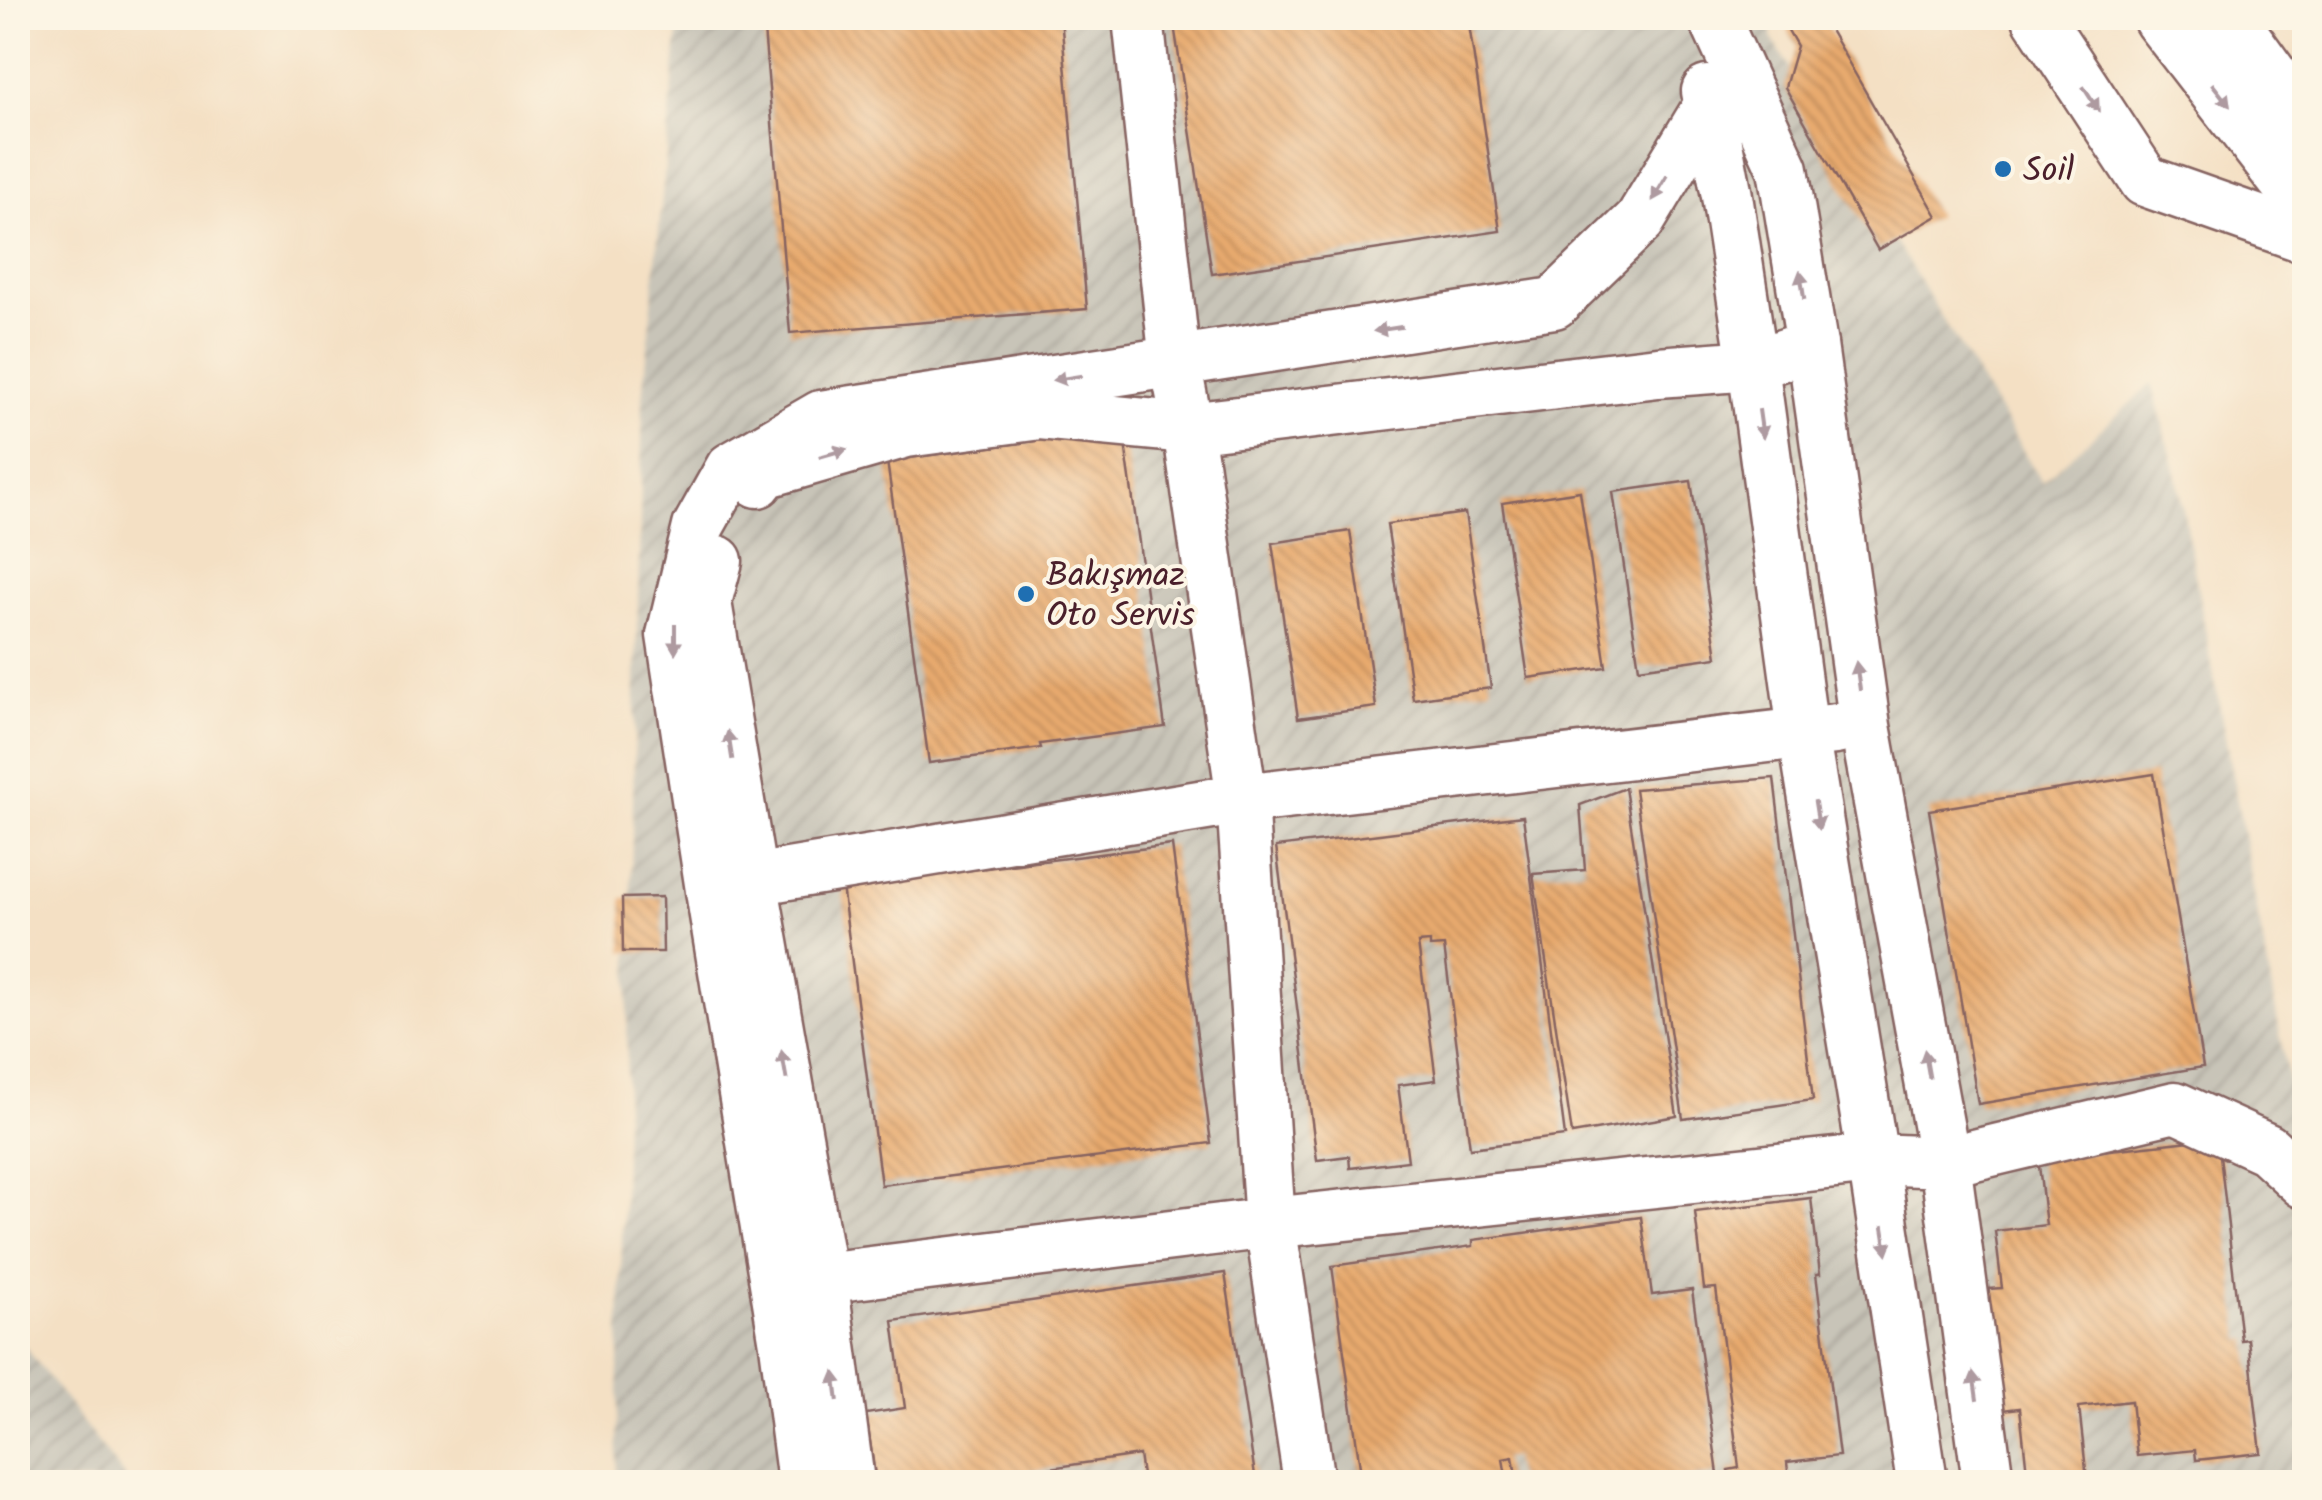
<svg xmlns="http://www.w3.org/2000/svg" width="2322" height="1500" font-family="Kalam,sans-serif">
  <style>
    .industrial { fill: url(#industrial-furrows) }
    .building { fill: url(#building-back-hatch) }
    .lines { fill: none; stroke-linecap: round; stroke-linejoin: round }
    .minor-casing { stroke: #866361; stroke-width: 55 }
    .major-casing { stroke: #866361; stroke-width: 60 }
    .minor { stroke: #fff; stroke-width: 50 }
    .major { stroke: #fff; stroke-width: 55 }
    .oneway { fill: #ae9aa0 }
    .poi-dot { fill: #1f6fb2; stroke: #fcf5e5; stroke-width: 4 }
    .labels { text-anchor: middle; stroke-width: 8; stroke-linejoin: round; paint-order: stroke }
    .poi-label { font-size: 35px; fill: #4a1f2b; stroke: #fcf5e5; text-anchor: start }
  </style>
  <defs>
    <pattern id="industrial-furrows" width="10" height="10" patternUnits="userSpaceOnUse" patternTransform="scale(2.5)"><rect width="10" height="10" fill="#c8c4b8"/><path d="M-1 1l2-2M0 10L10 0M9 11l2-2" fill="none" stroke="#ada89e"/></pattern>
    <pattern id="building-back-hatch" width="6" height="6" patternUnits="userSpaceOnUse" patternTransform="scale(2.5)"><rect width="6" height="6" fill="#e8aa6e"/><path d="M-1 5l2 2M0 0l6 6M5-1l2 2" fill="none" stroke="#be8a5b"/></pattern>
  </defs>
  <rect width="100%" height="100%" fill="#fcf5e5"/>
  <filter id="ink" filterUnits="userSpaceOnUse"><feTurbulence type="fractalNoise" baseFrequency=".01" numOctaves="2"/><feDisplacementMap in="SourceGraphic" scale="20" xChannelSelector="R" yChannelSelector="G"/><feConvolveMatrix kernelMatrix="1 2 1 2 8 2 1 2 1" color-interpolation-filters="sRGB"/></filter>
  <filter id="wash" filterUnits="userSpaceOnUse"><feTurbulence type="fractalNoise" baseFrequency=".0048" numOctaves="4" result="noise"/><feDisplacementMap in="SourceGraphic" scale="40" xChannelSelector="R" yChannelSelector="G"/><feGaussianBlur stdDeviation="2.25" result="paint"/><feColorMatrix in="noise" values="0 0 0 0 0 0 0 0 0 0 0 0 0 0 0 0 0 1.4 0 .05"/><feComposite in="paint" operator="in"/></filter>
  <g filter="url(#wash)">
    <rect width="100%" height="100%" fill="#f4e0c4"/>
    <!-- industrial -->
    <g class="industrial">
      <polygon points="679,18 1772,18 1771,37 2042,482 2152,384 2177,477 2296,1120 2304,1128 2304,1482 616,1482 643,398"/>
      <polygon points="18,1337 128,1482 18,1482"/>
    </g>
    <g id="blocks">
      <!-- building -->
      <g class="building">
        <polygon points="763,18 1061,18 1087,309 790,333"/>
        <polygon points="1173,18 1468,18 1500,231 1212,274"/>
        <polygon points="1781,18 1823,18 1937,216 1878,250 1785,87 1797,46"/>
        <polygon points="1123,429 1165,727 1040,744 1041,748 929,763 887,461"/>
        <polygon points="1691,481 1717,657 1639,668 1613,492"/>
        <polygon points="1580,491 1606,667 1528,678 1502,503"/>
        <polygon points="1465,513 1491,688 1413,699 1387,524"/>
        <polygon points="1350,531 1376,707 1298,718 1272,543"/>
        <polygon points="2154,774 2203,1067 1978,1104 1929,810"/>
        <polygon points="1774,778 1813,1100 1683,1119 1635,789"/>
        <polygon points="1625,788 1677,1116 1572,1134 1533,874 1585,870 1580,805"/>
        <polygon points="1523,816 1565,1136 1470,1148 1444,946 1430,947 1430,942 1418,943 1436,1080 1398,1085 1408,1161 1350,1168 1349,1156 1317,1160 1276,847"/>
        <polygon points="1172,845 1211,1143 881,1185 842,886"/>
        <polygon points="662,897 663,952 623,952 622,898"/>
        <polygon points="2218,1138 2241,1340 2248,1339 2261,1453 2196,1460 2195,1450 2137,1456 2131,1401 2079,1407 2087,1479 2028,1482 2020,1408 2002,1410 1988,1289 2002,1288 1995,1231 2046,1225 2038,1158"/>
        <polygon points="1811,1198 1820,1274 1816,1274 1839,1456 1787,1462 1789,1482 1729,1482 1728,1470 1739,1468 1716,1288 1704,1289 1695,1212"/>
        <polygon points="1641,1217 1652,1295 1692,1290 1718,1474 1659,1482 1517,1482 1513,1457 1503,1459 1507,1482 1362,1482 1332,1266 1473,1246 1473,1240"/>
        <polygon points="1225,1273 1256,1482 1143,1482 1139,1455 1030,1471 1032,1482 876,1482 866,1414 905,1408 893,1321"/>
      </g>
    </g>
  </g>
  <g filter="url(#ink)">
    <use href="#blocks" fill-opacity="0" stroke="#866361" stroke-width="2.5"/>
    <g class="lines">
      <!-- minor casing -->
      <g class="minor-casing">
        <g id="minor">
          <polyline points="1138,18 1175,362 1188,428 1242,799 1270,1223 1309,1482"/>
          <polyline points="1714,18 1783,169 1812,345 1865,726 1945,1162 1988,1482"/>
          <polyline points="2038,18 2145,181 2304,237"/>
          <polyline points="1707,91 1727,196 1753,365 1803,732 1873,1159 1922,1482"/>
          <polyline points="758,482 764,473 906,432 1040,414 1188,428 1658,372 1753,365 1812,345"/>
          <polyline points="717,561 706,602 752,880 822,1278 849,1482"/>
          <polyline points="724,892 752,880 1242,799 1836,729"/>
          <polyline points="806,1306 822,1278 1270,1223 1873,1159 1945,1162 2175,1107 2267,1149 2304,1183"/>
          <polyline points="803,1482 785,1344 712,897 672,635 698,527 731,468 821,416 1554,303 1640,220 1710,104"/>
        </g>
      </g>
      <!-- major casing -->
      <g class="major-casing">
        <g id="major">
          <polyline points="2161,18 2304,203"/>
          <polyline points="2228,18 2304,123"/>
        </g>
      </g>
      <!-- minor -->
      <use href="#minor" class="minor"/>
      <!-- major -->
      <use href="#major" class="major"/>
    </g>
    <!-- one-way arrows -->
    <defs><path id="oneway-solid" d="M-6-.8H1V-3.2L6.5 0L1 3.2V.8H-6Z" transform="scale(2.5)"/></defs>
    <g class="oneway">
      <use href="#oneway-solid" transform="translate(2221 95) rotate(52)"/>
      <use href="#oneway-solid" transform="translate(2091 99) rotate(57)"/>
      <use href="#oneway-solid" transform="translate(1660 188) rotate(121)"/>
      <use href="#oneway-solid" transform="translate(1802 285) rotate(-99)"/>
      <use href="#oneway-solid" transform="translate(1388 329) rotate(171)"/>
      <use href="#oneway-solid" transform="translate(1067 378) rotate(171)"/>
      <use href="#oneway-solid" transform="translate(1761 424) rotate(82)"/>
      <use href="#oneway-solid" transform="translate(833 453) rotate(-16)"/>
      <use href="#oneway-solid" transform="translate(675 639) rotate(90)"/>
      <use href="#oneway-solid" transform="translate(1858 676) rotate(-98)"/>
      <use href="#oneway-solid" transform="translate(730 745) rotate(-99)"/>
      <use href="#oneway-solid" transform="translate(1817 815) rotate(81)"/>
      <use href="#oneway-solid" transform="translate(1927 1064) rotate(-100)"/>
      <use href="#oneway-solid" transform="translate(784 1065) rotate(-100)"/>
      <use href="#oneway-solid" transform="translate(1885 1240) rotate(81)"/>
      <use href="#oneway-solid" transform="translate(836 1386) rotate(-97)"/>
      <use href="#oneway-solid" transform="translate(1975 1386) rotate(-98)"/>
    </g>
  </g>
  <!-- markers -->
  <g class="poi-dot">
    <circle cx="2003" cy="169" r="10"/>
    <circle cx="1026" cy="594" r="10"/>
  </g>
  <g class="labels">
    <!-- poi labels -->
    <g class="poi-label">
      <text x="2023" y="181">Soil</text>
      <text x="1046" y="586">Bakışmaz<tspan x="1046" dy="40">Oto Servis</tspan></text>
    </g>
  </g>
  <!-- margin -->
  <rect width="2322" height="1500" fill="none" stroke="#fcf5e5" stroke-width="60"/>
</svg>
